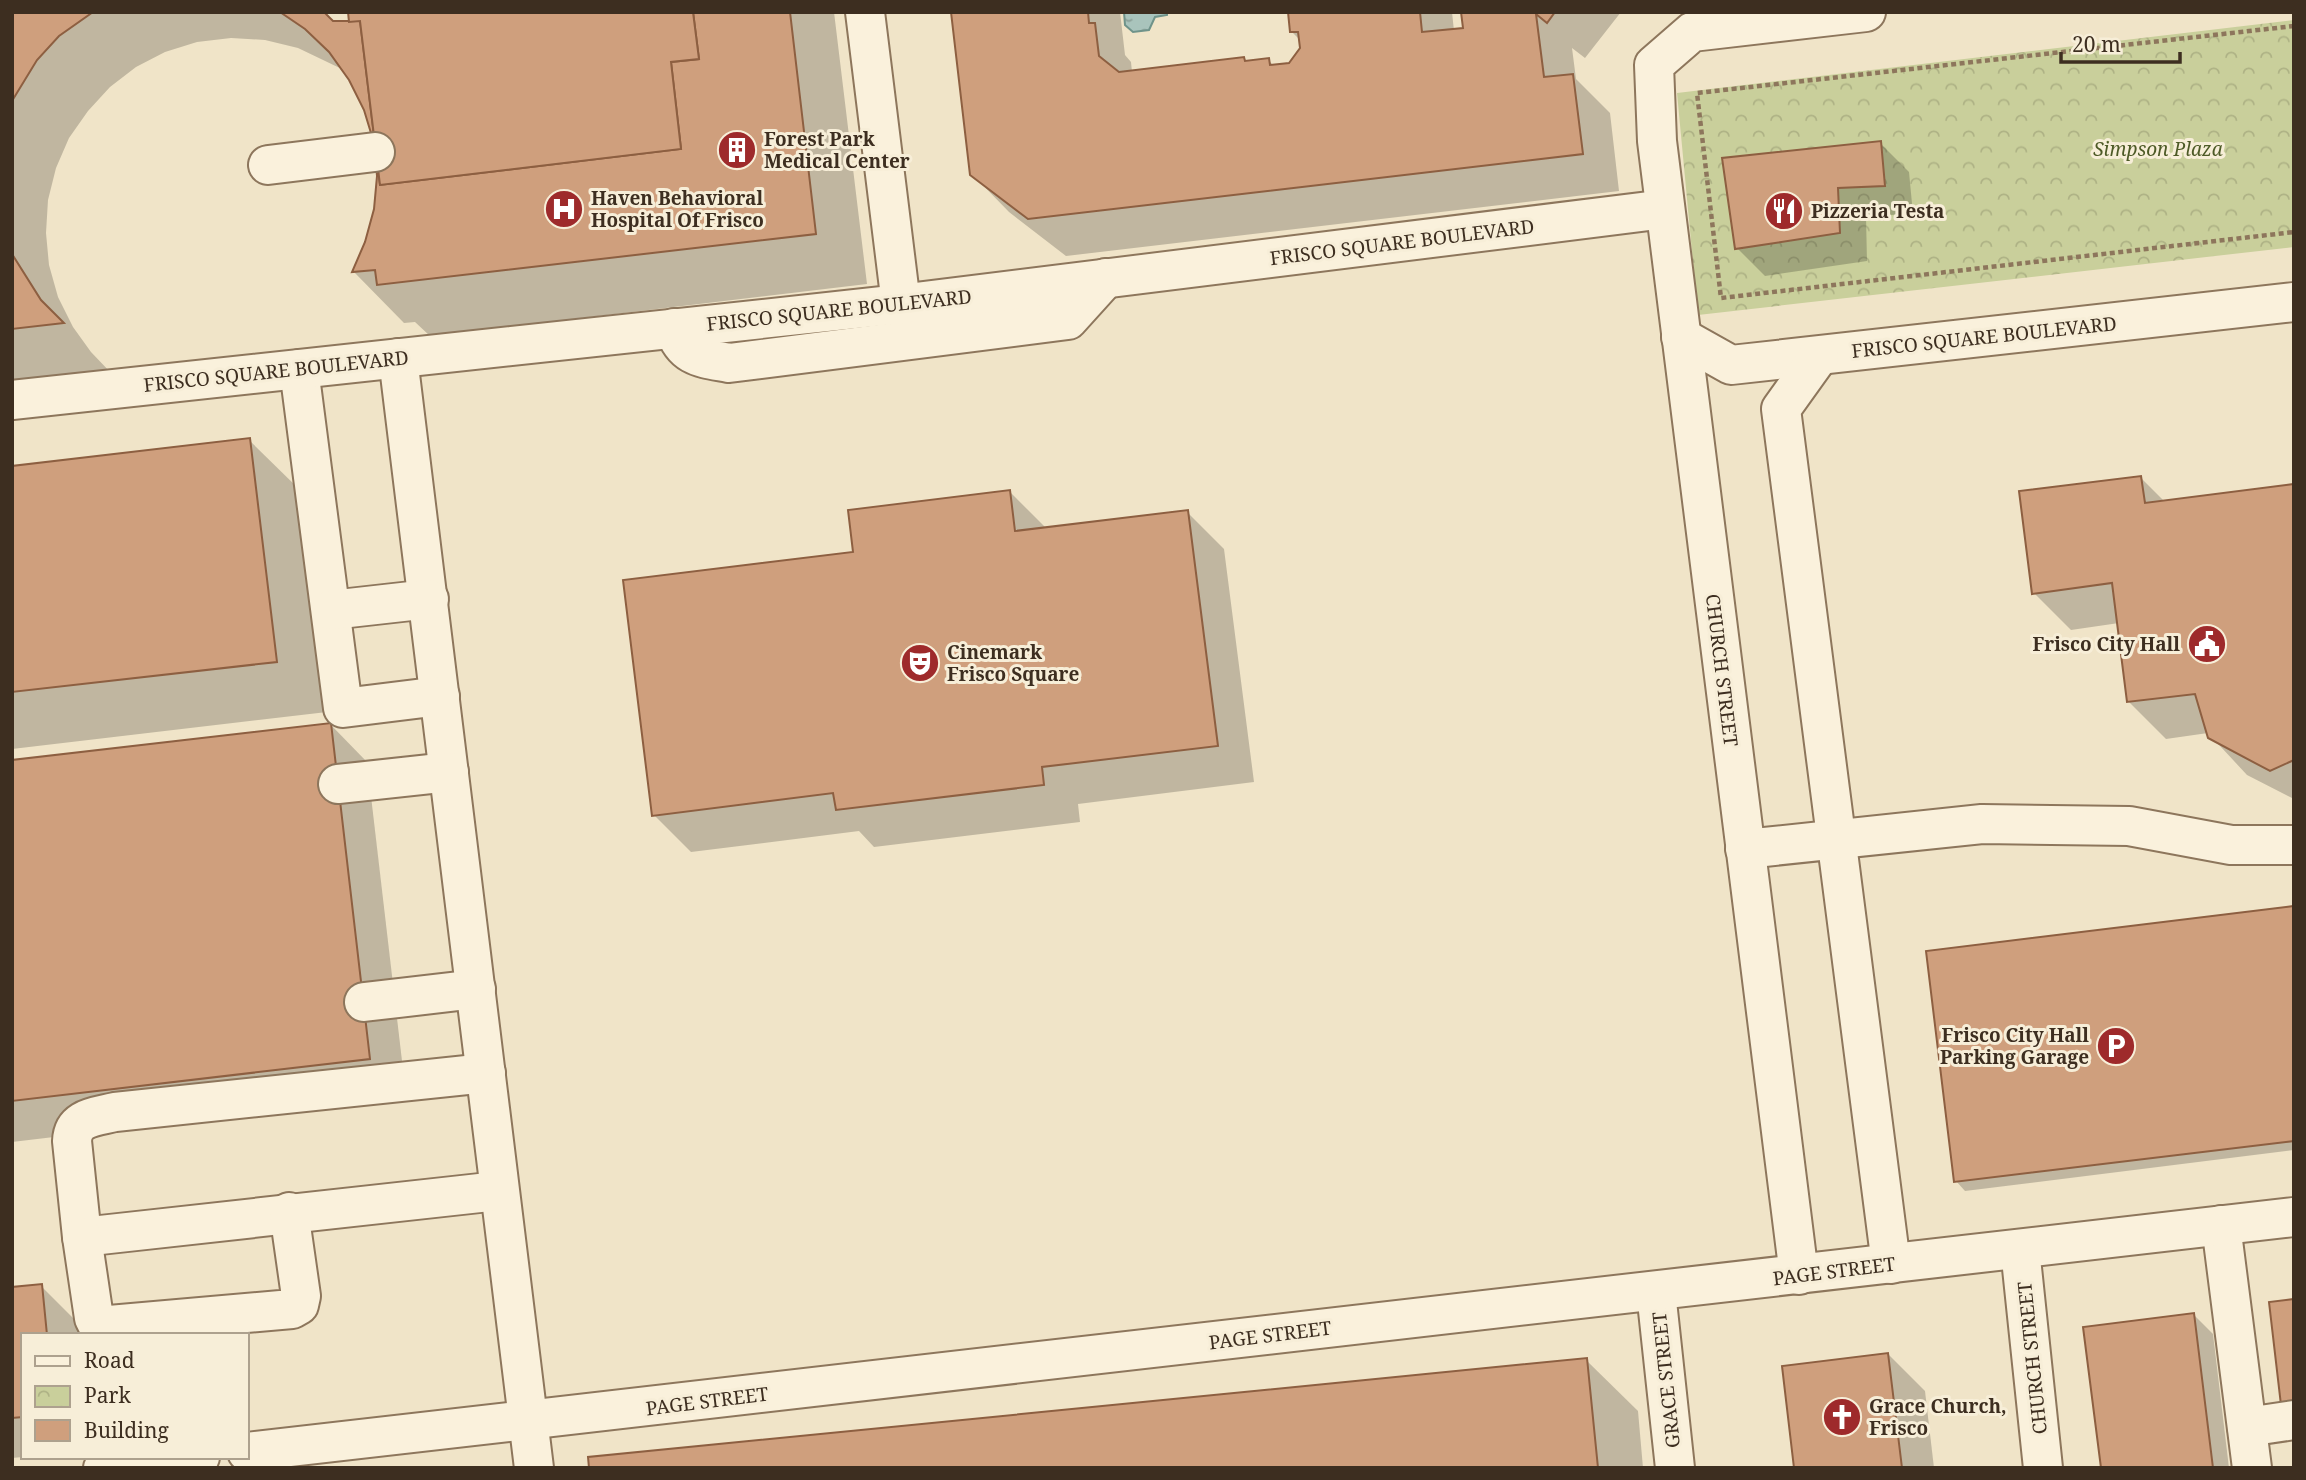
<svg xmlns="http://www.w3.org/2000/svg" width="2306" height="1480" font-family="'Noto Serif',serif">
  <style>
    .park { fill: url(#park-crowns) }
    .water { fill: url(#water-ripples); stroke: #6f938a; stroke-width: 2 }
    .shadow { fill: #0003 }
    .building { fill: #cf9f7d; stroke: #8d5f41; stroke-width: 2 }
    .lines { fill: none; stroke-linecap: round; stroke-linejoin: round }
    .minor-casing { stroke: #8d765c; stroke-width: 42 }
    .path { stroke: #8d765c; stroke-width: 4.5; stroke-dasharray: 5 3.5; stroke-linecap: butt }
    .minor { stroke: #faf1dc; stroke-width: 38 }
    .labels { text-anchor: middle; stroke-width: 6; stroke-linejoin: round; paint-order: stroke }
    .poi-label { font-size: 19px; font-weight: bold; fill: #3d2e20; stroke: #f7eed8; text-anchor: start }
    .park-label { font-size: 19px; font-style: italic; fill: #4d5a26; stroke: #f7eed8 }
    .street-label { font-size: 19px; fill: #3d2e20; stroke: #f7eed8 }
  </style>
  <defs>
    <pattern id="park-crowns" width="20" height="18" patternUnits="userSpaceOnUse" patternTransform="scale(1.75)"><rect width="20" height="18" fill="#c9cf9b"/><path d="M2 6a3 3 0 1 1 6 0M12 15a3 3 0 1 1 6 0" fill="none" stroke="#aeb285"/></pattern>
    <pattern id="water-ripples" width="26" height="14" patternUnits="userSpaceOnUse" patternTransform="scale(1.75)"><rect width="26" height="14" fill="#a9c4bc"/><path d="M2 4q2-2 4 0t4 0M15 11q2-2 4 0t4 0" fill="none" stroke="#8ba098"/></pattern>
  </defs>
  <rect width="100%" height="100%" fill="#f0e4c8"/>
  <!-- park -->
  <polygon class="park" points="2294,20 2294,247 1698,315 1677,93"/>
  <!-- water -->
  <polygon class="water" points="1124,12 1167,12 1167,15 1155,17 1149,30 1133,32 1125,25"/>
  <!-- shadow -->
  <g class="shadow">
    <polygon points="12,12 319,12 332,23 351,23 350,12 834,12 867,284 430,336 415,322 404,323 354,272 367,243 376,210 379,177 376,138 346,71 298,48 265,40 231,38 197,42 165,52 136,67 110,87 88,111 69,138 56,168 48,200 46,233 49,265 58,297 73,327 91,352 112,374 12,385"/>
    <polygon points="953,12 1120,12 1125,55 1131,62 1132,72 1244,59 1247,63 1268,60 1274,66 1290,64 1302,49 1301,41 1292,32 1289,12 1452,12 1454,31 1465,29 1463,12 1621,12 1585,58 1572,48 1576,79 1610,113 1619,191 1066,256 1009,212 972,174"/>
    <polygon points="1880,143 1909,172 1913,214 1866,216 1867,261 1765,276 1737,248"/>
    <polygon points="249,440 301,491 327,712 12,749 12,468"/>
    <polygon points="2141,478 2165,502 2294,486 2294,799 2247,775 2208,733 2166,739 2129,702 2119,623 2071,630 2034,593"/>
    <polygon points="1010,492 1047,529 1187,512 1224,549 1254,782 1078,804 1080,822 874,847 859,831 691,852 654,815 855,553"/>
    <polygon points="330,724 367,762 406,1095 12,1142 12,762"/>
    <polygon points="2294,908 2294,1150 1965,1191 1956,1181"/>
    <polygon points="41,1286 78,1323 79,1335 23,1335 23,1457 12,1458 12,1289"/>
    <polygon points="2194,1315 2213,1334 2229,1468 2102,1468"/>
    <polygon points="1888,1354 1925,1391 1934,1468 1796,1468"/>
    <polygon points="1586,1360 1638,1411 1643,1468 591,1468"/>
  </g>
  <!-- building -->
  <g class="building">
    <polygon points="12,12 93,12 59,36 37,60 12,101"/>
    <polygon points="280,12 324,12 333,21 360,21 380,185 681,149 671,62 699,59 693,12 790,12 816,234 377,285 375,270 352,272 365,242 374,209 377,176 374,143 364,110 349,80 329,52 305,29"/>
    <polygon points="348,12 693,12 699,59 671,62 681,149 380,185 360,21 349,22"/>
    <polygon points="951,12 1088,12 1089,23 1095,23 1099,56 1119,72 1244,57 1245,61 1269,58 1270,65 1289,63 1300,48 1298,32 1290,32 1288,12 1420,12 1422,32 1463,28 1461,12 1555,12 1547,23 1536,14 1544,77 1573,74 1583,154 1028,219 970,175"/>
    <polygon points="1881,141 1885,186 1838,188 1840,233 1735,249 1722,158"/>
    <polygon points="12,254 41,300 64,323 12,329"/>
    <polygon points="250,438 277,662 12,692 12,466"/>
    <polygon points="2141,476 2145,503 2294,484 2294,760 2270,771 2208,738 2195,694 2127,702 2112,583 2032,594 2019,491"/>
    <polygon points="1010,490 1015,531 1188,510 1218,746 1042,767 1044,785 836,810 833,793 652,816 623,580 853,552 848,510"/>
    <polygon points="331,723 370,1059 12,1101 12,760"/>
    <polygon points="2294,906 2294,1141 1954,1182 1926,951"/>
    <polygon points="42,1284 47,1335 23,1335 23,1417 12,1418 12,1287"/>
    <polygon points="2294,1299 2294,1403 2281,1405 2269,1302"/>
    <polygon points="2194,1313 2213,1468 2101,1468 2083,1327"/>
    <polygon points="1888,1353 1902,1468 1794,1468 1782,1366"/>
    <polygon points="1587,1358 1598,1468 589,1468 588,1457"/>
  </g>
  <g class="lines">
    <!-- minor casing -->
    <g class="minor-casing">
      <g id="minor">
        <polyline points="865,12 901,304"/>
        <polyline points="268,165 375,152"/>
        <path d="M674 328C683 358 702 358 729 363L1068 320 1106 278"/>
        <polyline points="1681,337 1731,365 2294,302"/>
        <polyline points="1819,356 1781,409 1891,1264"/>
        <polyline points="398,358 534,1468"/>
        <polyline points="299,369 343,708 440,696"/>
        <polyline points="12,400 901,304 1665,209"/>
        <polyline points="331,610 429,599"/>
        <polyline points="338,784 449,772"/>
        <polyline points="1745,849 1982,824 2129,826 2231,845 2294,845"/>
        <polyline points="364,1002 476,989"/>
        <path d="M486 1073 115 1112C95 1117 73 1117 72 1141L82 1237 498 1191"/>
        <polyline points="2221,1225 2252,1468"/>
        <polyline points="82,1237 94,1318 98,1326 292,1309 299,1305 301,1296 289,1212"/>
        <polyline points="2020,1249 2043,1468"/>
        <polyline points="1799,1275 1657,141 1654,65 1692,32 1866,12"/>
        <polyline points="1656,1292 1675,1468"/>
        <polyline points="2247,1427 2294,1420"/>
        <polyline points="247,1452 2294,1217"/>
        <polyline points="103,1468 200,1457"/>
      </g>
    </g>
    <!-- path -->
    <polyline class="path" points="2294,26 1697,93 1721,298 2294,232"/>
    <!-- minor -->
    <use href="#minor" class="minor"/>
  </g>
  <!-- icons -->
  <defs>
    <g id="building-disc" transform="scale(2.0125)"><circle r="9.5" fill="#9e2a2b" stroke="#f7eed8"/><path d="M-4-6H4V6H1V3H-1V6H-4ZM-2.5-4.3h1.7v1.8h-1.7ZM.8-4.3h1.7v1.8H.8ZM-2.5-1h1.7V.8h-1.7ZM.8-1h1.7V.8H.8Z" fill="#fff"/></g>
    <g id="hospital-disc" transform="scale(2.0125)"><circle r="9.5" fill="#9e2a2b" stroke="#f7eed8"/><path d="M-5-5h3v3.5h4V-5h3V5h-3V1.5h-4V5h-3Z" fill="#fff"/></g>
    <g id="restaurant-disc" transform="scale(2.0125)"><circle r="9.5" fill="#9e2a2b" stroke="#f7eed8"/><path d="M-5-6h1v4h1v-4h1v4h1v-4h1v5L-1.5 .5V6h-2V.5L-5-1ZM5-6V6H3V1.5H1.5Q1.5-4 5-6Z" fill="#fff"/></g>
    <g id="civic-disc" transform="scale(2.0125)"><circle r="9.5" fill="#9e2a2b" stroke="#f7eed8"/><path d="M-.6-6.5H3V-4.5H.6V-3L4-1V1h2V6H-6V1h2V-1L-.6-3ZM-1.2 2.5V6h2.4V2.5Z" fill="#fff"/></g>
    <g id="theatre-disc" transform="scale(2.0125)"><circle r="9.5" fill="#9e2a2b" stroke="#f7eed8"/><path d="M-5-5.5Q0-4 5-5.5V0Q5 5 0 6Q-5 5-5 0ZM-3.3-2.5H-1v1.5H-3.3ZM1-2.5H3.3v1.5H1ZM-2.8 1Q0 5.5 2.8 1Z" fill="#fff"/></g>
    <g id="parking-disc" transform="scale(2.0125)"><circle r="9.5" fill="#9e2a2b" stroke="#f7eed8"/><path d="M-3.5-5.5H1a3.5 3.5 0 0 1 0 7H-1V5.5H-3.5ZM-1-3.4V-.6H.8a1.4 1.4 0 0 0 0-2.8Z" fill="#fff"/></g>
    <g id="church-disc" transform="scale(2.0125)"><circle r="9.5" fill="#9e2a2b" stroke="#f7eed8"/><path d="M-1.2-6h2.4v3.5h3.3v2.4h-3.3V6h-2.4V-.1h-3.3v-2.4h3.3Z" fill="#fff"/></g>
  </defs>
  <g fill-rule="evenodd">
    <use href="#building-disc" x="737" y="150"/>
    <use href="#hospital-disc" x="564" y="209"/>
    <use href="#restaurant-disc" x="1784" y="211"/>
    <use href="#civic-disc" x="2207" y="644"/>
    <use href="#theatre-disc" x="920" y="663"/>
    <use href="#parking-disc" x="2116" y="1046"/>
    <use href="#church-disc" x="1842" y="1417"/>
  </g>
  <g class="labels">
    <!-- poi labels -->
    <g class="poi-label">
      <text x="764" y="146">Forest Park<tspan x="764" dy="22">Medical Center</tspan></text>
      <text x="591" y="205">Haven Behavioral<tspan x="591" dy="22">Hospital Of Frisco</tspan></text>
      <text x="1811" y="218">Pizzeria Testa</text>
      <text x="2180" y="651" text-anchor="end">Frisco City Hall</text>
      <text x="947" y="659">Cinemark<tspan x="947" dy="22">Frisco Square</tspan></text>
      <text x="2089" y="1042" text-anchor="end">Frisco City Hall<tspan x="2089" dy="22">Parking Garage</tspan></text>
      <text x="1869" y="1413">Grace Church,<tspan x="1869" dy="22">Frisco</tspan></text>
    </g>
    <!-- park labels -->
    <g class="park-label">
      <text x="2158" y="156">Simpson Plaza</text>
    </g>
    <!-- street labels -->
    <g class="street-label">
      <text transform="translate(1402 242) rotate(-7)" y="7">FRISCO SQUARE BOULEVARD</text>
      <text transform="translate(839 310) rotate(-6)" y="7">FRISCO SQUARE BOULEVARD</text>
      <text transform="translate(1984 337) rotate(-6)" y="7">FRISCO SQUARE BOULEVARD</text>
      <text transform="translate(276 371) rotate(-6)" y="7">FRISCO SQUARE BOULEVARD</text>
      <text transform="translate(1722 670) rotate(83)" y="7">CHURCH STREET</text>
      <text transform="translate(1834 1271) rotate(-7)" y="7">PAGE STREET</text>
      <text transform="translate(1270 1335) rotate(-7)" y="7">PAGE STREET</text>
      <text transform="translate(2032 1358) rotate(-96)" y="7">CHURCH STREET</text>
      <text transform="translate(1666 1380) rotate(-96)" y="7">GRACE STREET</text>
      <text transform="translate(707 1401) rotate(-7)" y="7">PAGE STREET</text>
    </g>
  </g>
  <!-- border -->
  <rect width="2306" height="1480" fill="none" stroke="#3d2e20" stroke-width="28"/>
  <!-- legend -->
  <rect x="21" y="1333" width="228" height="126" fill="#f7eed8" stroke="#ada18e" stroke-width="2"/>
  <rect x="35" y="1356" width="35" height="10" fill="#faf1dc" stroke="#ada18e" stroke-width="2"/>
  <text x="84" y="1368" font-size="21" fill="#3d2e20">Road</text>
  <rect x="35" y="1386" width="35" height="21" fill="url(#park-crowns)" stroke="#ada18e" stroke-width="2"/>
  <text x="84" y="1403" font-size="21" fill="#3d2e20">Park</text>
  <rect x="35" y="1420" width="35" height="21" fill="#cf9f7d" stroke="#ada18e" stroke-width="2"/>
  <text x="84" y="1438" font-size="21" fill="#3d2e20">Building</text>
  <!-- scale -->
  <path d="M2061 52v10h119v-10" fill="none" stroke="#3d2e20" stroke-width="3.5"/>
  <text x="2072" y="52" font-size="21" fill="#3d2e20" stroke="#f7eed8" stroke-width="5" paint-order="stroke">20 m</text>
</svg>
